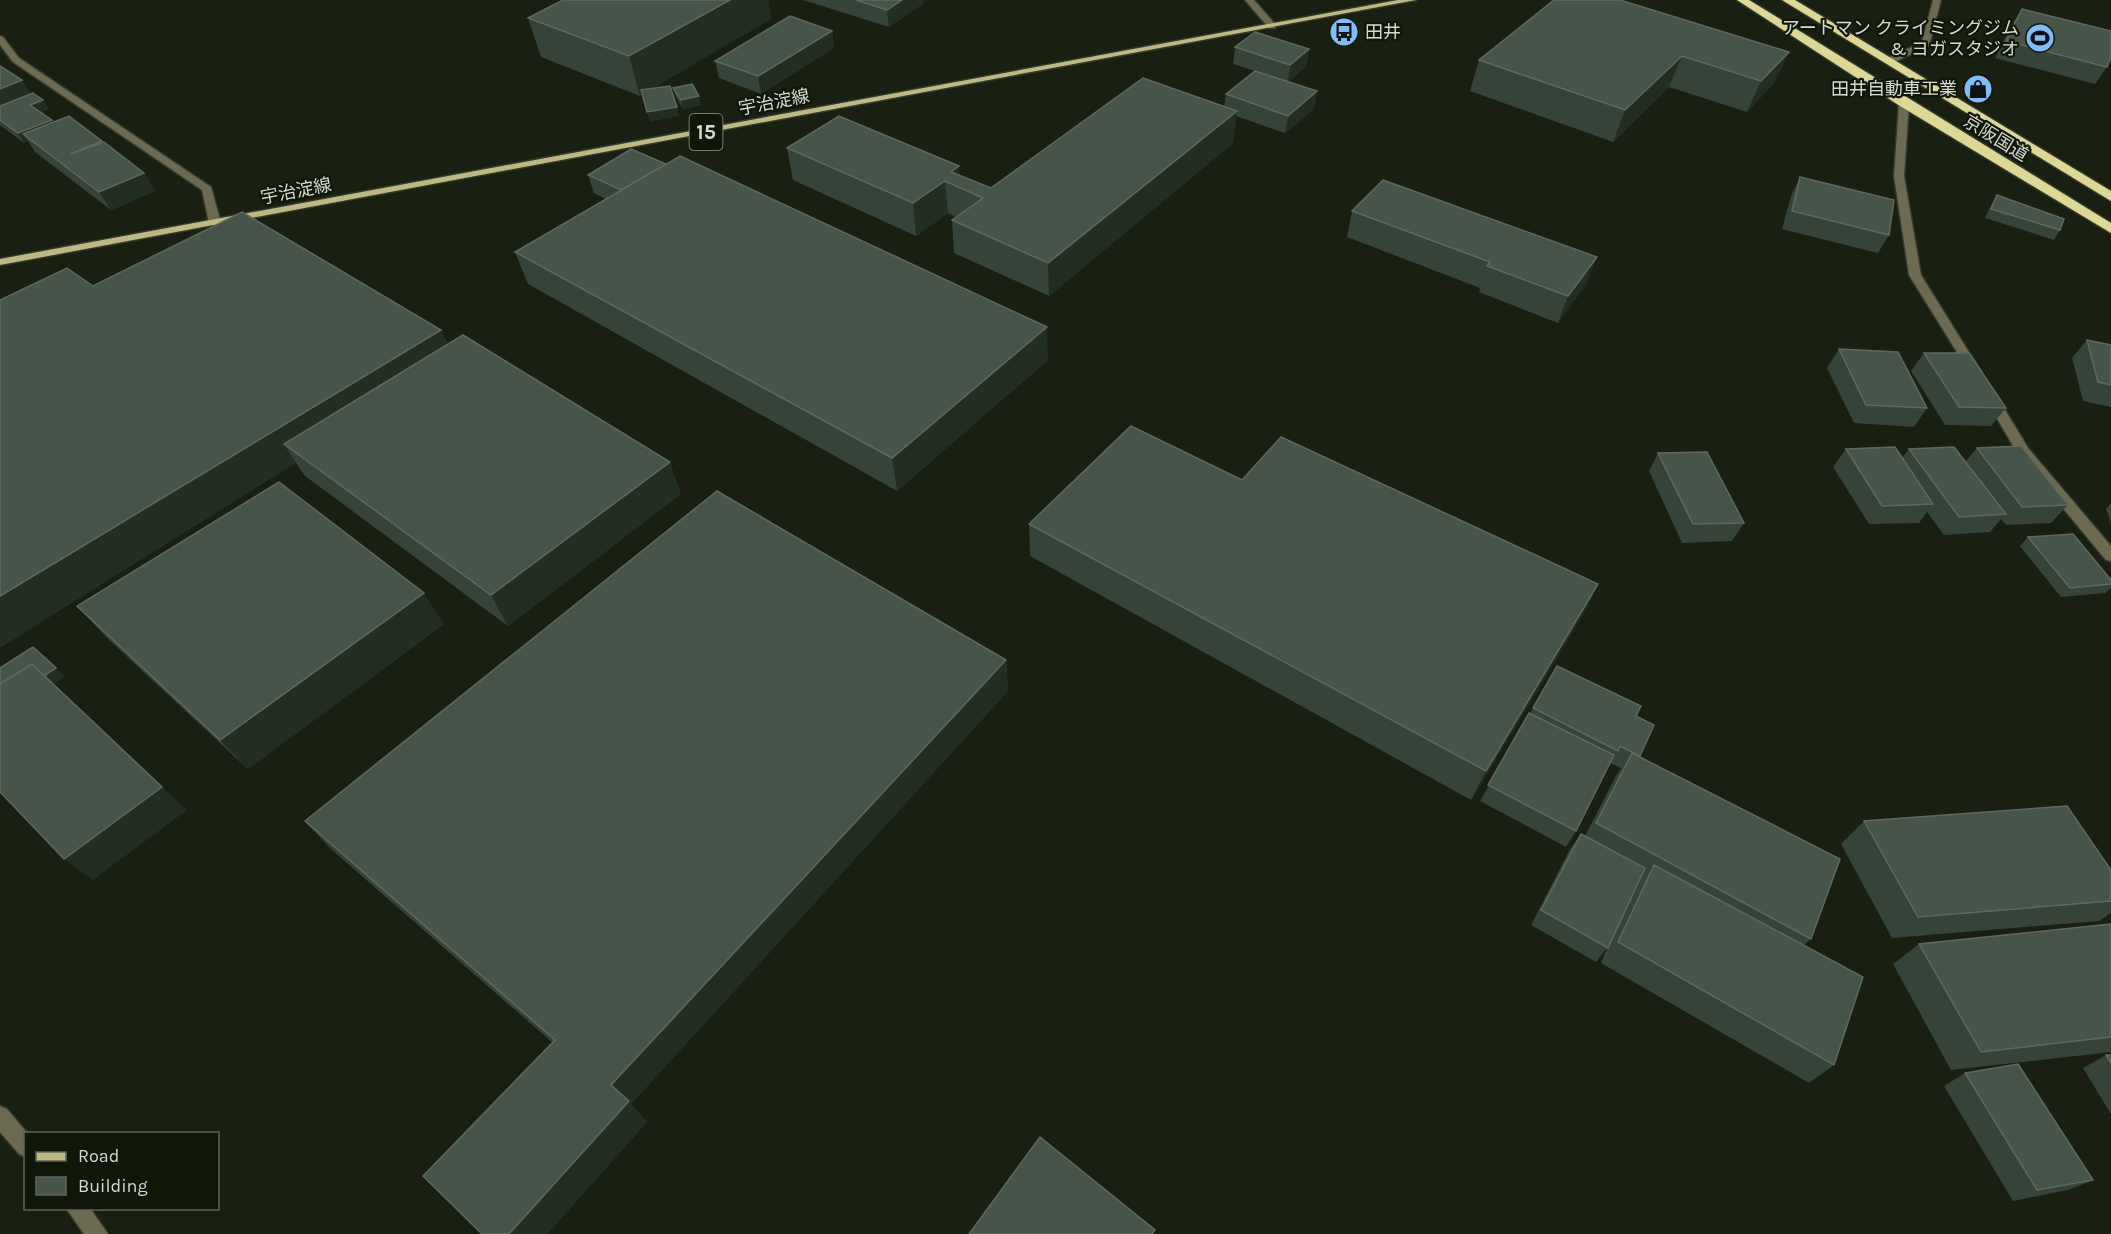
<svg xmlns="http://www.w3.org/2000/svg" width="2111" height="1234" font-family="Karla,'Noto Sans JP',sans-serif">
  <style>
    .lines { fill: none; stroke-linecap: round; stroke-linejoin: round }
    .minor-casing { stroke: #33392c; stroke-width: 3 }
    .major-casing { stroke: #33392c; stroke-width: 3 }
    .highway-casing { stroke: #33392c; stroke-width: 3 }
    .minor { fill: #6c6a50; fill-rule: evenodd }
    .major { fill: #beb882; fill-rule: evenodd }
    .highway { fill: #ded896; fill-rule: evenodd }
    .wall { fill: #364338 }
    .shaded-wall { fill: #232e22 }
    .building { fill: #475449; stroke: #5e695e; stroke-width: 1.5 }
    .labels { text-anchor: middle; stroke-width: 4.5; stroke-linejoin: round; paint-order: stroke }
    .far-poi-label { font-size: 18px; fill: #d6dad1; stroke: #101608; text-anchor: end }
    .far-street-label { font-size: 18px; fill: #d6dad1; stroke: #101608 }
    .shield { fill: #101608; stroke: #9b9f95; stroke-width: 1.5 }
    .shield-label { font-size: 21px; font-weight: bold; fill: #d6dad1 }
  </style>
  <rect width="100%" height="100%" fill="#191f11"/>
  <g class="lines">
    <!-- minor casing -->
    <g class="minor-casing">
      <g id="minor">
        <polygon points="1245,0 1254,0 1275,24 1275,28 1269,28"/>
        <polygon points="1933,0 1941,0 1929,46 1892,63 1886,63 1886,59 1922,42"/>
        <polygon points="0,36 3,37 19,58 211,187 221,223 219,225 211,225 209,223 202,190 13,62 0,45"/>
        <polygon points="1904,100 1909,103 1904,176 1921,275 1980,370 1974,374 1970,373 1909,275 1894,176 1899,103"/>
        <polygon points="1991,394 1996,395 2028,448 2111,546 2111,561 2106,560 2018,454 1985,398"/>
        <polygon points="0,1106 7,1109 28,1134 26,1134 26,1157 19,1154 0,1132"/>
        <polygon points="66,1208 90,1208 108,1234 84,1234"/>
      </g>
    </g>
    <!-- major casing -->
    <g class="major-casing">
      <polygon id="major" points="1398,0 1416,0 0,265 0,259"/>
    </g>
    <!-- highway casing -->
    <g class="highway-casing">
      <g id="highway">
        <polygon points="1737,0 1749,0 2111,223 2111,233 1900,106"/>
        <polygon points="1782,0 1795,0 2111,191 2111,201"/>
      </g>
    </g>
    <!-- minor -->
    <use href="#minor" class="minor"/>
    <!-- major -->
    <use href="#major" class="major"/>
    <!-- highway -->
    <use href="#highway" class="highway"/>
  </g>
  <!-- wall -->
  <g class="wall">
    <polygon points="563,0 768,0 771,19 652,88 677,107 679,116 650,121 642,94 640,96 541,57 528,18"/>
    <polygon points="803,0 923,0 924,3 889,27"/>
    <polygon points="2022,9 2107,67 2095,84 1995,58 2011,26"/>
    <polygon points="832,31 834,48 761,94 719,78 715,61"/>
    <polygon points="1235,47 1309,49 1306,66 1288,82 1314,109 1285,133 1236,116 1233,143 1049,296 954,253 952,220 956,217 948,213 916,236 793,180 787,148 960,175 991,188 1224,107 1226,94 1255,71 1233,64"/>
    <polygon points="1789,52 1774,83 1747,112 1669,87 1613,142 1470,91 1479,60"/>
    <polygon points="0,66 31,94 43,100 49,109 41,112 53,122 103,142 144,173 155,191 111,210 35,152 28,141 24,143 0,125"/>
    <polygon points="673,88 701,105 683,109 676,97"/>
    <polygon points="588,175 1048,360 897,491 528,284 515,252 606,199 594,193"/>
    <polygon points="1800,177 1889,235 1878,253 1782,229 1791,196"/>
    <polygon points="1997,195 2060,230 2054,240 1985,218 1991,205"/>
    <polygon points="1352,211 1587,283 1558,323 1479,292 1480,288 1347,237"/>
    <polygon points="93,286 441,330 448,345 681,494 508,626 305,476 296,463"/>
    <polygon points="2087,340 2111,345 2111,407 2083,401 2072,358"/>
    <polygon points="1839,349 1927,408 1914,427 1854,423 1827,368"/>
    <polygon points="1924,353 2006,408 1991,426 1945,425 1911,371"/>
    <polygon points="1977,448 2068,505 2051,523 2006,525 2001,519 1990,532 1944,535 1927,512 1919,523 1869,524 1833,467 1846,449 1902,458 1909,449 1965,462"/>
    <polygon points="1658,453 1744,523 1732,541 1682,543 1649,471"/>
    <polygon points="1242,480 1598,584 1582,616 1471,800 1030,556 1029,524"/>
    <polygon points="2111,503 2111,523 2106,509"/>
    <polygon points="2028,537 2111,580 2111,588 2105,593 2061,597 2020,546"/>
    <polygon points="77,606 444,624 248,769 107,638"/>
    <polygon points="1006,660 1008,691 631,1104 647,1122 547,1234 482,1234 553,1043 331,849 305,821"/>
    <polygon points="1557,666 1636,716 1654,725 1639,756 1811,939 1804,945 1834,1065 1809,1083 1601,963 1607,948 1596,962 1531,925 1570,849 1581,834 1585,836 1616,776 1621,768 1610,763 1576,831 1566,847 1480,801"/>
    <polygon points="1864,821 2111,870 2111,913 2099,921 1892,938 1841,844"/>
    <polygon points="2111,924 2111,1052 1951,1070 1893,964 1919,944"/>
    <polygon points="2106,1055 2111,1055 2111,1114 2083,1068"/>
    <polygon points="1965,1073 2093,1180 2068,1190 2013,1201 1944,1086"/>
  </g>
  <!-- shaded-wall -->
  <g class="shaded-wall">
    <polygon points="730,0 768,0 771,19 640,96 629,56"/>
    <polygon points="902,0 923,0 924,3 889,27 887,10"/>
    <polygon points="832,31 834,48 761,94 758,76"/>
    <polygon points="1309,49 1306,66 1288,82 1290,65"/>
    <polygon points="1789,52 1774,83 1747,112 1761,81"/>
    <polygon points="1682,56 1669,87 1613,142 1625,110"/>
    <polygon points="22,80 34,98 0,114 0,89"/>
    <polygon points="1317,91 1314,109 1285,133 1288,116"/>
    <polygon points="699,96 701,105 683,109 681,100"/>
    <polygon points="43,100 49,109 36,114 30,105"/>
    <polygon points="677,107 679,116 650,121 647,112"/>
    <polygon points="1237,111 1233,143 1049,296 1048,263"/>
    <polygon points="52,120 58,129 23,134 28,141 24,143 18,133"/>
    <polygon points="959,166 961,188 951,172"/>
    <polygon points="144,173 155,191 111,210 99,192"/>
    <polygon points="945,181 948,213 916,236 913,203"/>
    <polygon points="1597,257 1587,283 1558,323 1568,296"/>
    <polygon points="1047,327 1048,360 897,491 892,458"/>
    <polygon points="441,330 456,363 284,444 296,463 0,648 0,596"/>
    <polygon points="670,462 681,494 508,626 491,595"/>
    <polygon points="1598,584 1582,616 1471,800 1486,771"/>
    <polygon points="424,593 444,624 248,769 220,740"/>
    <polygon points="1006,660 1008,691 631,1104 647,1122 547,1234 509,1234 611,1085"/>
    <polygon points="32,664 56,668 65,677 54,684 187,810 93,880 64,859"/>
  </g>
  <!-- building -->
  <g class="building">
    <polygon points="563,0 730,0 629,56 528,18"/>
    <polygon points="856,0 902,0 887,10"/>
    <polygon points="1554,0 1620,0 1789,52 1761,81 1682,56 1625,110 1479,60"/>
    <polygon points="2022,9 2111,31 2111,57 2107,67 2006,41"/>
    <polygon points="790,16 832,31 758,76 715,61"/>
    <polygon points="1255,32 1309,49 1290,65 1235,47"/>
    <polygon points="0,66 22,80 0,89"/>
    <polygon points="1255,71 1317,91 1288,116 1226,94"/>
    <polygon points="1143,78 1237,111 1048,263 952,220 983,198 945,181 913,203 787,148 839,116 959,166 951,172 991,188"/>
    <polygon points="692,84 699,96 681,100 673,88"/>
    <polygon points="670,86 677,107 647,112 641,90"/>
    <polygon points="33,93 43,100 30,105 52,120 18,133 0,120 0,106"/>
    <polygon points="69,116 102,141 70,154 104,142 144,173 99,192 23,134"/>
    <polygon points="631,149 666,164 621,190 588,175"/>
    <polygon points="680,156 1047,327 892,458 515,252"/>
    <polygon points="1800,177 1894,200 1889,235 1792,211"/>
    <polygon points="1383,180 1597,257 1568,296 1487,266 1490,262 1352,211"/>
    <polygon points="1997,195 2064,219 2060,230 1991,209"/>
    <polygon points="242,212 441,330 0,596 0,300 67,268 93,286"/>
    <polygon points="463,335 670,462 491,595 284,444"/>
    <polygon points="2087,340 2111,345 2111,385 2098,382"/>
    <polygon points="1839,349 1898,352 1927,408 1866,405"/>
    <polygon points="1924,353 1969,353 2006,408 1959,407"/>
    <polygon points="1131,426 1242,480 1281,437 1598,584 1486,771 1029,524"/>
    <polygon points="2021,446 2068,505 2022,507 1977,448"/>
    <polygon points="1895,447 1933,504 1882,506 1846,449"/>
    <polygon points="1954,447 2006,514 1959,517 1909,449"/>
    <polygon points="1707,452 1744,523 1693,524 1658,453"/>
    <polygon points="279,482 424,593 220,740 77,606"/>
    <polygon points="717,491 1006,660 611,1085 629,1101 509,1234 482,1234 423,1176 555,1040 305,821"/>
    <polygon points="2073,534 2111,580 2111,584 2070,588 2028,537"/>
    <polygon points="33,647 56,668 44,676 32,664 0,684 0,668"/>
    <polygon points="32,664 162,787 64,859 0,792 0,684"/>
    <polygon points="1557,666 1641,706 1636,716 1654,725 1640,756 1620,746 1618,751 1533,708"/>
    <polygon points="1529,713 1614,755 1576,831 1488,785"/>
    <polygon points="1632,753 1840,859 1811,939 1596,823"/>
    <polygon points="2067,806 2111,870 2111,901 1918,917 1864,821"/>
    <polygon points="1581,834 1645,868 1608,948 1541,910"/>
    <polygon points="1654,865 1863,977 1834,1065 1618,942"/>
    <polygon points="2111,924 2111,1037 1981,1052 1919,944"/>
    <polygon points="2106,1055 2111,1055 2111,1063"/>
    <polygon points="2018,1064 2093,1180 2037,1190 1965,1073"/>
    <polygon points="1040,1137 1155,1230 1152,1234 969,1234"/>
  </g>
  <!-- icons -->
  <defs>
    <g id="bus-disc" transform="scale(1.5)"><circle r="9.5" fill="#7ebdf9" stroke="#101608"/><path d="M-5-6H5V4H4V6H2V4H-2V6H-4V4H-5ZM-3.5-4V0h7V-4ZM-3.5 1.2v1.5H-2V1.2ZM2 1.2v1.5H3.5V1.2Z" fill="#111"/></g>
    <g id="stadium-disc" transform="scale(1.5)"><circle r="9.5" fill="#7ebdf9" stroke="#101608"/><path d="M0-5a6.5 5 0 1 0 0 10a6.5 5 0 1 0 0-10ZM-3.5-1.8h7v3.6h-7Z" fill="#111"/></g>
    <g id="shop-disc" transform="scale(1.5)"><circle r="9.5" fill="#7ebdf9" stroke="#101608"/><path d="M-5-2.5h2.3a2.7 3.5 0 0 1 5.4 0H5L5.5 6h-11ZM-1.5-2.5h3a1.5 2.3 0 0 0-3 0Z" fill="#111"/></g>
  </defs>
  <g fill-rule="evenodd">
    <use href="#bus-disc" x="1344" y="32"/>
    <use href="#stadium-disc" x="2040" y="38"/>
    <use href="#shop-disc" x="1978" y="89"/>
  </g>
  <g class="labels">
    <!-- far-poi labels -->
    <g class="far-poi-label">
      <text x="2019" y="34">アートマン クライミングジム<tspan x="2019" dy="21">&amp; ヨガスタジオ</tspan></text>
      <text x="1365" y="38" text-anchor="start">田井</text>
      <text x="1957" y="95">田井自動車工業</text>
    </g>
    <!-- far-street labels -->
    <g class="far-street-label">
      <text transform="translate(774 102) rotate(-11)" y="6">宇治淀線</text>
      <text transform="translate(1996 138) rotate(31)" y="6">京阪国道</text>
      <text transform="translate(296 191) rotate(-11)" y="6">宇治淀線</text>
    </g>
    <!-- shield labels -->
    <rect class="shield" x="689.5" y="114" width="33" height="36" rx="4.5"/>
    <g class="shield-label">
      <text x="706" y="139">15</text>
    </g>
  </g>
  <!-- legend -->
  <rect x="24" y="1132" width="195" height="78" fill="#101608" stroke="#5f6458" stroke-width="1.5"/>
  <rect x="36" y="1152" width="30" height="9" fill="#beb882" stroke="#5f6458" stroke-width="1.5"/>
  <text x="78" y="1162" font-size="18" fill="#d6dad1">Road</text>
  <rect x="36" y="1177" width="30" height="18" fill="#475449" stroke="#5f6458" stroke-width="1.5"/>
  <text x="78" y="1192" font-size="18" fill="#d6dad1">Building</text>
</svg>
